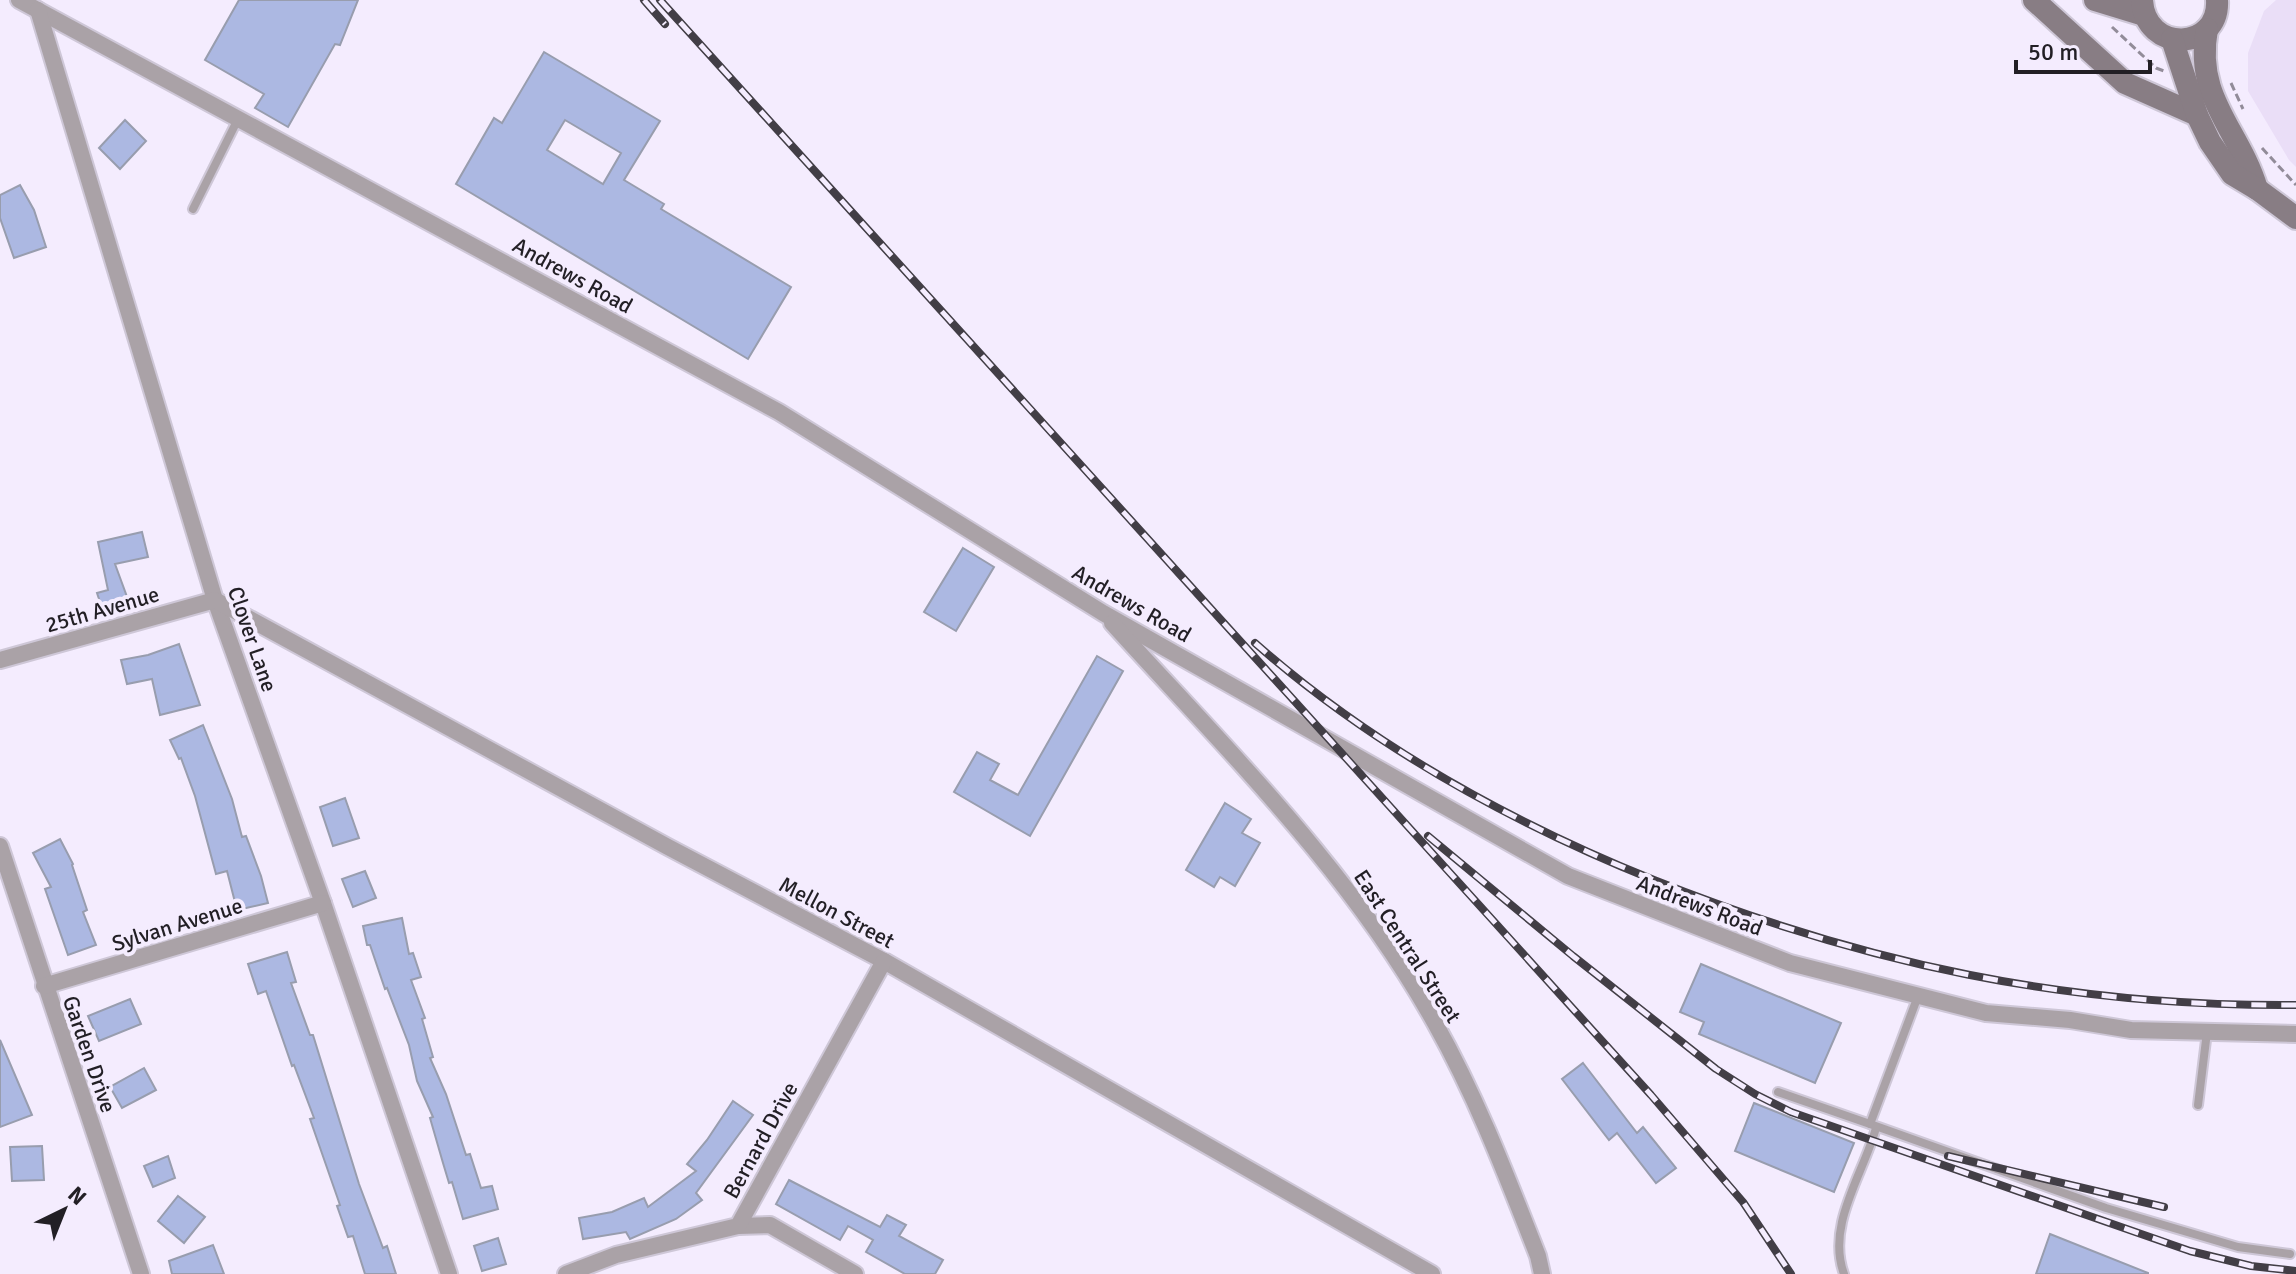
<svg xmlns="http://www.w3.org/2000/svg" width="2296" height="1274" font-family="Signika,sans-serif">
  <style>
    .built { fill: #eadef7 }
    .building { fill: #acb8e2; stroke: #989dae; stroke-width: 2; fill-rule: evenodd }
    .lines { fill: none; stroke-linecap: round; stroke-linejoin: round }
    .lane-casing { stroke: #cec7d7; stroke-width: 12 }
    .street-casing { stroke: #cec7d7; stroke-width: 20 }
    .secondary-casing { stroke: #cec7d7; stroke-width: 26 }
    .path { stroke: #928c99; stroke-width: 3; stroke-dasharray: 8 4; stroke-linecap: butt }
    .lane { stroke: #aaa2a7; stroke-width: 8 }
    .street { stroke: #aaa2a7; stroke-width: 16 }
    .secondary { stroke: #887d84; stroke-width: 22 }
    .rail-casing { stroke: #423e46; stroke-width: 8 }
    .rail { stroke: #f4ecfe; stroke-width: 5; stroke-dasharray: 15; stroke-linecap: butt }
    .labels { text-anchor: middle; stroke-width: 8; stroke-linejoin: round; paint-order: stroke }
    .street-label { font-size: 22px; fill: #221f25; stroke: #f4ecfe }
  </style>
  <rect width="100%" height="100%" fill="#f4ecfe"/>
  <!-- built -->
  <polygon class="built" points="2276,0 2296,0 2296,167 2289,160 2248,91 2248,53 2264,11"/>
  <!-- building -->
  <g class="building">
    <polygon points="239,0 358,0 340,45 335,44 288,127 255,108 264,94 205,60"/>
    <path d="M544 52 660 121 624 180 664 204 661 209 791 287 748 359 456 184 494 118 502 123ZM565 120 621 153 603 184 547 150Z"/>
    <polygon points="125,120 146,141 120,169 99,148"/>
    <polygon points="20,185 34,210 46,247 14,258 0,218 0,195"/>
    <polygon points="142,532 148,557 115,564 130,605 104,614 97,593 108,590 98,542"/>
    <polygon points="963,548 994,567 956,631 924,612"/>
    <polygon points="179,644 200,705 160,715 152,679 127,684 121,660 148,655"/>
    <polygon points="1097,656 1123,671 1030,836 954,792 977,752 999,764 990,780 1018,795"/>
    <polygon points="203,725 232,799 242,837 246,836 261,876 268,903 237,910 227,871 216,874 195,796 181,758 179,759 170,740"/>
    <polygon points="345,798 359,838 333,846 320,807"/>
    <polygon points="1225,803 1251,819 1242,833 1260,843 1235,886 1220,877 1214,887 1186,870"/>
    <polygon points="60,839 73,864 72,865 87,910 83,912 96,945 68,955 45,889 51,887 33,853"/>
    <polygon points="365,871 376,898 353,907 342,879"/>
    <polygon points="402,918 409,954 413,953 421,977 411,980 425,1018 422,1019 433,1057 430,1058 446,1094 466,1155 470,1154 481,1188 492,1186 498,1209 463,1219 452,1182 449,1183 443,1163 430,1118 433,1117 417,1081 409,1045 387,988 385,989 370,945 367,945 363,926"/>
    <polygon points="287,952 296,982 291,983 310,1035 313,1035 359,1184 383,1248 387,1246 396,1274 365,1274 353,1236 348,1237 337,1206 340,1205 310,1119 314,1118 294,1065 292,1066 266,991 258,994 248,964"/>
    <polygon points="1701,964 1841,1023 1815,1083 1699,1034 1704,1022 1680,1012"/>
    <polygon points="130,999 141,1024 99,1041 88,1016"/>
    <polygon points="0,1040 32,1115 0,1127"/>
    <polygon points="1583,1063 1637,1133 1643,1127 1676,1168 1656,1183 1617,1133 1609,1140 1562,1079"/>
    <polygon points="144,1068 156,1090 122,1108 110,1087"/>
    <polygon points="733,1101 753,1115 696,1193 702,1200 676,1219 630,1239 626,1232 583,1239 579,1218 612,1212 644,1198 648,1207 696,1171 687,1164 707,1140"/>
    <polygon points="1754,1103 1854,1143 1834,1192 1735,1151"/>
    <polygon points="42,1146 44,1180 12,1181 10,1147"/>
    <polygon points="168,1156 175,1178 153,1187 144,1166"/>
    <polygon points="789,1180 880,1227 887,1215 906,1225 899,1236 943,1260 935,1274 905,1274 866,1252 873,1240 848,1226 840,1240 776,1204"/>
    <polygon points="178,1196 205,1217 184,1243 158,1221"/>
    <polygon points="2050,1234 2148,1273 2148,1274 2036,1274"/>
    <polygon points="498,1238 506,1264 482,1271 474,1246"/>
    <polygon points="213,1245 224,1274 172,1274 169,1261"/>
  </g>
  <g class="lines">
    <!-- lane casing -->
    <g class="lane-casing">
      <g id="lane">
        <polyline points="193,209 238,119"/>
        <polyline points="1918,996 1870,1124 2106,1208 2238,1247 2290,1254"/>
        <polyline points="1778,1092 1870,1124"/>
        <polyline points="2198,1105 2207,1032"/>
        <path d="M1844 1274C1826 1225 1863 1175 1876 1128"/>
      </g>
    </g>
    <!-- street casing -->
    <g class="street-casing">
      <g id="street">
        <polyline points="19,0 779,412 1103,613 1568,876 1790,963 1986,1013 2070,1020 2131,1030 2296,1034"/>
        <polyline points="38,10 215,600 323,903 449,1274"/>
        <path d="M1112 623C1227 750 1352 873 1435 1023 1477 1098 1507 1177 1538 1256L1542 1274"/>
        <polyline points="0,660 215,600 668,847 884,961 1432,1274"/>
        <polyline points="0,846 141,1274"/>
        <polyline points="44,986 323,903"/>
        <polyline points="738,1226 770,1225 855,1274"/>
        <polyline points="566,1274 616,1255 738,1226 884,961"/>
      </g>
    </g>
    <!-- secondary casing -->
    <g class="secondary-casing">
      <g id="secondary">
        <polyline points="2034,0 2125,83 2197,115"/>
        <polyline points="2095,0 2144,15"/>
        <path d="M2142 0C2145 54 2220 51 2217 0"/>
        <path d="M2207 29C2194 98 2239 129 2257 189"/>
        <polyline points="2172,39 2197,115 2210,142 2232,174 2257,189 2296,218"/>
      </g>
    </g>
    <!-- path -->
    <g class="path">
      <polyline points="2112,27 2156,68 2164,71"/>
      <polyline points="2231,83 2243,109"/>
      <polyline points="2262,148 2296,185"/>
    </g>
    <!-- lane -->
    <use href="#lane" class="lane"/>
    <!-- street -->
    <use href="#street" class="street"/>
    <!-- secondary -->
    <use href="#secondary" class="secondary"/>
    <!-- rail casing -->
    <g class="rail-casing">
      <g id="rail">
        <polyline points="644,0 665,24"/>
        <polyline points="660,0 1651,1095 1743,1202 1791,1274"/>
        <path d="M1255 643C1372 746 1510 822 1654 880 1866 964 2067 1007 2296 1005"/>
        <polyline points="1428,836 1573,956 1716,1069 1755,1094 1791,1112 2190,1251 2251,1266 2296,1271"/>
        <polyline points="1948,1156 2164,1207"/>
      </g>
    </g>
    <!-- rail -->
    <use href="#rail" class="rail"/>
  </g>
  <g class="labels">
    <!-- street labels -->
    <g class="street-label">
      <text transform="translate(573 275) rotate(29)" y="8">Andrews Road</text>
      <text transform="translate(1132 603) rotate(30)" y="8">Andrews Road</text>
      <text transform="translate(102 609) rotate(-16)" y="8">25th Avenue</text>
      <text transform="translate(253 639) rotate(71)" y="8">Clover Lane</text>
      <text transform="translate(1700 905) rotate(21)" y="8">Andrews Road</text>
      <text transform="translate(837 912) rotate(28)" y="8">Mellon Street</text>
      <text transform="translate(177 924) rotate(-17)" y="8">Sylvan Avenue</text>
      <text transform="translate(1408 946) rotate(57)" y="8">East Central Street</text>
      <text transform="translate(90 1054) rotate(71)" y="8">Garden Drive</text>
      <text transform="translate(760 1140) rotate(-61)" y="8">Bernard Drive</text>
    </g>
  </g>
  <!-- north arrow -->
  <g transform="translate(64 1210) rotate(43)" stroke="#f4ecfe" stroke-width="6" paint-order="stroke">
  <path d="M0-6L14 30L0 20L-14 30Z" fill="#221f25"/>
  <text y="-12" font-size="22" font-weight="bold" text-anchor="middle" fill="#221f25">N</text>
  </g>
  <!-- scale -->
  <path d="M2016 60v12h134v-12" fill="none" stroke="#221f25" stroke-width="4"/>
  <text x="2028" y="60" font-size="24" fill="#221f25" stroke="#f4ecfe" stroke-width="6" paint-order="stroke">50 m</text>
</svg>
